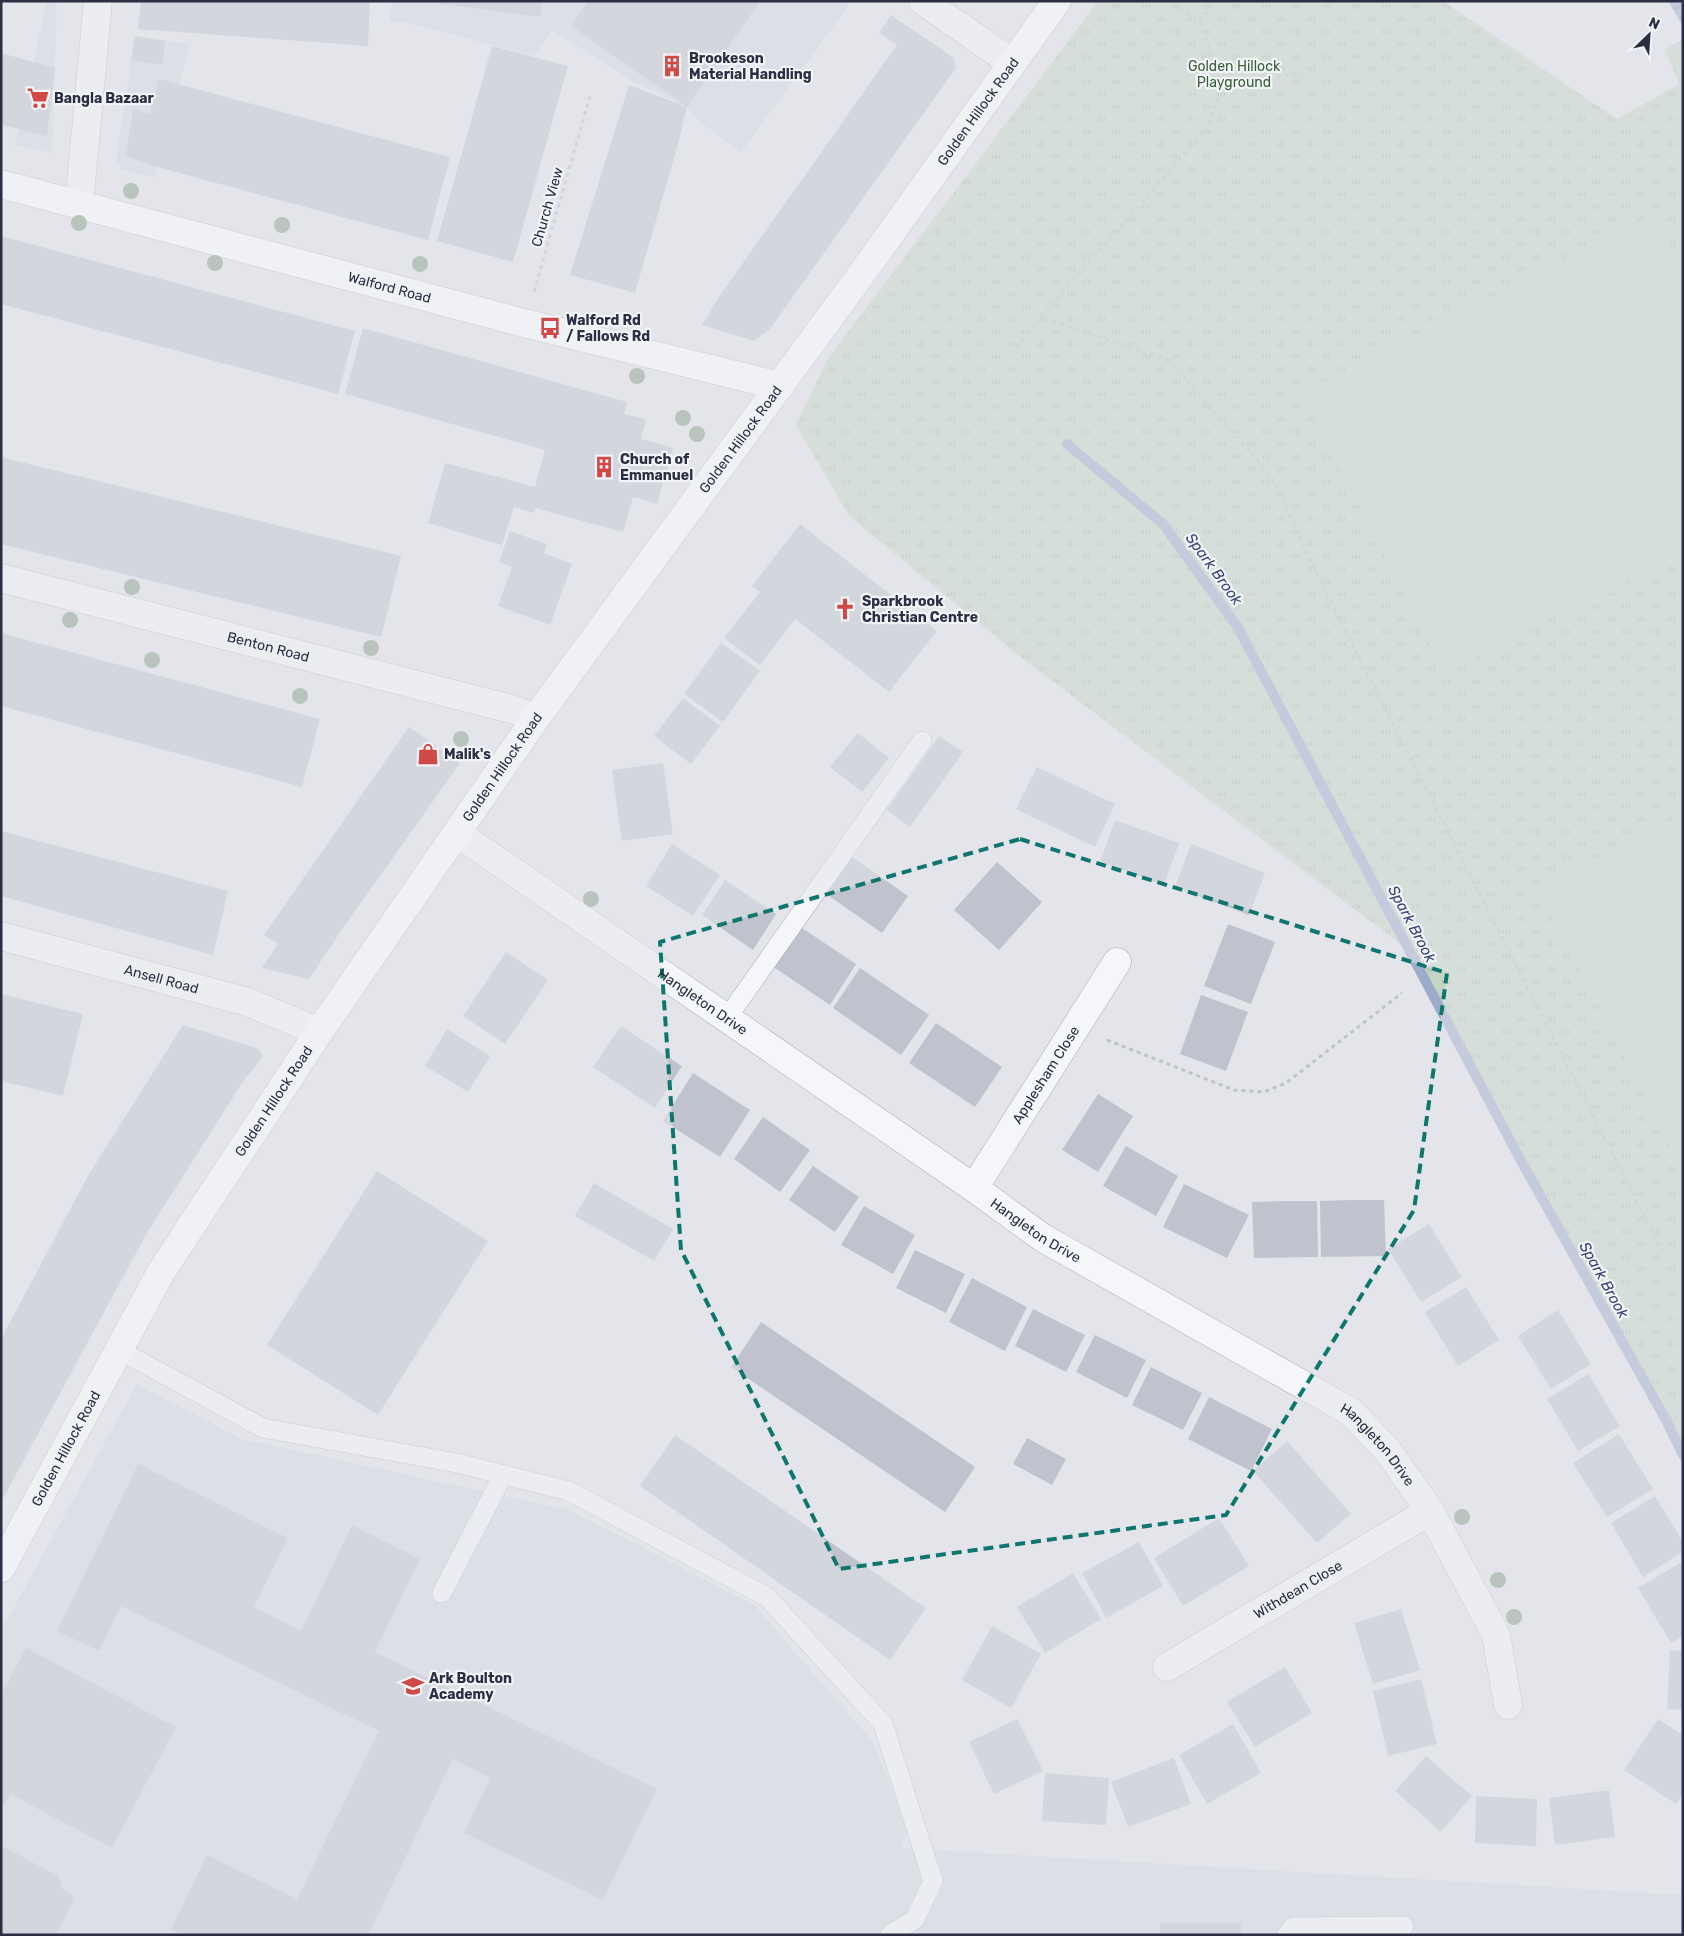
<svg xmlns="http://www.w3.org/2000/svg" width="1684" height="1936" font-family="Rubik,sans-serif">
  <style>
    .built { fill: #d5d7e0 }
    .park { fill: url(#park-tufts) }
    .pitch { fill: #c5d5c4 }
    .water { fill: url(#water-waves) }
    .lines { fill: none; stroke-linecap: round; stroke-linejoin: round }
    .stream { stroke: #9eaccb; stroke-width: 10 }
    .building { fill: #c0c3ce }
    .lane-casing { stroke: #acaeb9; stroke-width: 20 }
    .street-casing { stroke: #acaeb9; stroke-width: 29 }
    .secondary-casing { stroke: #acaeb9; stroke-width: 29 }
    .path { stroke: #c0c2ca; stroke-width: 3; stroke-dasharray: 4 4; stroke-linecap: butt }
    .lane { stroke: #f5f6f9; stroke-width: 19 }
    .street { stroke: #f5f6f9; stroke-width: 28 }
    .secondary { stroke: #fff; stroke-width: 28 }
    .tree { fill: #869b88 }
    .marked { fill: none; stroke: #0f766e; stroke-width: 4; stroke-dasharray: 10 6; stroke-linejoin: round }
    .labels { text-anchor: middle; stroke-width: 4.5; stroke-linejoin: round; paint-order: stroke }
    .poi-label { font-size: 14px; font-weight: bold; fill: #2a2f43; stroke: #f2f4f8; text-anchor: start }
    .park-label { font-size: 14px; fill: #395f37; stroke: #f2f4f8 }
    .street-label { font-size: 14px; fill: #2a2f43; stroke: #f2f4f8 }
    .water-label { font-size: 15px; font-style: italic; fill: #344778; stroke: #f2f4f8 }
  </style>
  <defs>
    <pattern id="park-tufts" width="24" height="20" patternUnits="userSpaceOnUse" patternTransform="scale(1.25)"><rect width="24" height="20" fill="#c5d5c4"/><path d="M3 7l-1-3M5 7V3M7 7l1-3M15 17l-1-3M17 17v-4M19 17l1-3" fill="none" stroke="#a9b7aa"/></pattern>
    <pattern id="water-waves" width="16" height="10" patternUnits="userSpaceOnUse" patternTransform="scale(1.25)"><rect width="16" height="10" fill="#9eaccb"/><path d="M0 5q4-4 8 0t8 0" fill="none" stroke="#818ca6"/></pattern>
  </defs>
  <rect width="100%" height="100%" fill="#e3e5eb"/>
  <!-- built -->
  <g class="built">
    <polygon points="47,1 57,1 52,153 15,145"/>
    <polygon points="392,1 852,1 741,152 700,122 687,107 632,81 552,30 534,56 413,24 389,21"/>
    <polygon points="135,36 190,44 154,177 122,170 116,162"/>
    <polygon points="137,1384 242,1439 569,1510 754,1605 873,1742 908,1829 901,1848 1683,1895 1683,1935 1,1935 1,1631"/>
  </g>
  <!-- park -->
  <polygon class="park" points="1098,1 1443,1 1617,119 1679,84 1665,50 1683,39 1683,1455 1666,1420 1520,1159 1407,949 1018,655 849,516 796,425 827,360"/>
  <!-- pitch -->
  <g class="pitch">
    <polygon points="1655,214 1683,267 1683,552 1444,673 1302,393"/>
    <polygon points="1683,815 1683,1166 1681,1167 1539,888"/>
  </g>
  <!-- water -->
  <polygon class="water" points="1668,1 1683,1 1683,26"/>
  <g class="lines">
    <!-- stream -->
    <polyline class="stream" points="1067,444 1163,524 1237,626 1520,1159 1666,1420 1683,1455"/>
  </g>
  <!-- building -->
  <g class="building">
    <polygon points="141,1 370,1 368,46 138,29"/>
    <polygon points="421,1 542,1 540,17"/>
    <polygon points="588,1 760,1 687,107 678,144 635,293 570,275 629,85 687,107 571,26"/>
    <polygon points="891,15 954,58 956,68 770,329 754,341 702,325 721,294 897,45 879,33"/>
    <polygon points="135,36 165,41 162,65 131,60"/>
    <polygon points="492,46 568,66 513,262 437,241"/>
    <polygon points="1,53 55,68 47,136 1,125"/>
    <polygon points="159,79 450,157 428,240 157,167 126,156 133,109 149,114"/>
    <polygon points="1,236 355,331 338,394 1,304"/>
    <polygon points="363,328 627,402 624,414 646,419 641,439 673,448 657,504 633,497 623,532 535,508 534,513 514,507 502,545 428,523 445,463 535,487 545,450 345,394"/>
    <polygon points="1,457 401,556 381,637 1,544"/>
    <polygon points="800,524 937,631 889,692 795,619 760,665 724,638 760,592 752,586"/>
    <polygon points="510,531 547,544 544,553 572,564 550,625 498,606 512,567 499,562"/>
    <polygon points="1,633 320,719 302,787 1,706"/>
    <polygon points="721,643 760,671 723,722 684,694"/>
    <polygon points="683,698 720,726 691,764 654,736"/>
    <polygon points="409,727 460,763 343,928 309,979 262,968 278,944 264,935 268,929"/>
    <polygon points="858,733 889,758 862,792 830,767"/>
    <polygon points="939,736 963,752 910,827 887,810"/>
    <polygon points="663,763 673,834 622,841 612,770"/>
    <polygon points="1037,767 1115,804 1095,847 1016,809"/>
    <polygon points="1115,820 1179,843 1164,885 1100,862"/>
    <polygon points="1,831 228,891 213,955 1,896"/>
    <polygon points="672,844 720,875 693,916 646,886"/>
    <polygon points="1191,844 1265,873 1249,915 1175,887"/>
    <polygon points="848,854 908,896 882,933 822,891"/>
    <polygon points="997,862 1042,902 999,950 954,910"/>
    <polygon points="725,880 776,914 753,950 702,915"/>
    <polygon points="796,924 856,964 830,1005 769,964"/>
    <polygon points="1228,924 1275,942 1251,1004 1204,986"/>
    <polygon points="506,952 548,980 505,1044 463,1016"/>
    <polygon points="860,968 929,1015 901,1055 833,1008"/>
    <polygon points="1,994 83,1014 63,1096 1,1081"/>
    <polygon points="1201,995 1248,1012 1226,1071 1180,1054"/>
    <polygon points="936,1023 1002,1067 975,1107 909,1063"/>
    <polygon points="183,1025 259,1049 263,1057 244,1080 147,1233 1,1502 1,1339 89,1174"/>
    <polygon points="621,1026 682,1066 655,1108 593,1067"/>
    <polygon points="447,1029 490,1056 468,1092 425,1066"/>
    <polygon points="693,1073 750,1110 720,1157 663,1121"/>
    <polygon points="1098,1094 1133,1116 1098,1172 1062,1150"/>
    <polygon points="763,1117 810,1150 780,1192 734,1159"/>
    <polygon points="1126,1146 1178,1176 1156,1216 1103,1186"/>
    <polygon points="813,1166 859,1197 835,1232 789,1200"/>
    <polygon points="377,1171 488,1241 378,1415 267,1345"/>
    <polygon points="594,1183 673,1229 654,1261 575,1216"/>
    <polygon points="1184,1184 1249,1215 1227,1258 1163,1227"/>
    <polygon points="1352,1200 1384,1200 1386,1256 1321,1257 1320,1201"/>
    <polygon points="1285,1201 1317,1201 1318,1257 1254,1258 1252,1202"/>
    <polygon points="864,1206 915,1235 893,1274 841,1245"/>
    <polygon points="1429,1224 1462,1277 1421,1302 1388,1249"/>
    <polygon points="915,1250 965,1274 946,1313 896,1288"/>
    <polygon points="972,1278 1027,1307 1005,1351 949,1322"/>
    <polygon points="1466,1287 1499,1340 1458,1366 1425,1312"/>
    <polygon points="1033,1309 1085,1335 1066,1372 1015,1346"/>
    <polygon points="1558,1310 1591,1364 1551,1389 1518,1336"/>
    <polygon points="761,1322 975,1467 945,1512 731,1367"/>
    <polygon points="1095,1335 1146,1360 1127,1398 1076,1372"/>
    <polygon points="1151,1367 1202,1393 1183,1430 1132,1405"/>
    <polygon points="1588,1374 1620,1426 1578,1451 1547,1399"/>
    <polygon points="1209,1397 1272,1429 1251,1471 1188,1439"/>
    <polygon points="1619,1434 1653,1489 1607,1517 1573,1463"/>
    <polygon points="675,1435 926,1608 890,1660 640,1486"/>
    <polygon points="1027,1438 1066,1459 1052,1485 1013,1464"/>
    <polygon points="1287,1441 1351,1514 1317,1543 1253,1471"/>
    <polygon points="138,1464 288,1538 254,1607 301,1631 352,1525 420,1559 375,1652 657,1789 603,1900 464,1833 490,1778 453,1759 368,1935 183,1935 171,1929 207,1855 297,1899 379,1731 121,1606 99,1651 57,1631"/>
    <polygon points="1655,1496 1683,1542 1683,1552 1643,1577 1611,1523"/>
    <polygon points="1219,1518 1249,1566 1183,1606 1154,1558"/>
    <polygon points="1139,1542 1163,1586 1106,1618 1082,1573"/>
    <polygon points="1680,1563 1683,1567 1683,1636 1671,1643 1638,1588"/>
    <polygon points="1073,1573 1101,1619 1045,1653 1017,1607"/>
    <polygon points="1401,1609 1420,1670 1373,1684 1354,1623"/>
    <polygon points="992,1626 1041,1654 1011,1708 962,1680"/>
    <polygon points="26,1648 176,1727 112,1848 10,1794 1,1810 1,1695"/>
    <polygon points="1670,1650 1683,1651 1683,1710 1667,1709"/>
    <polygon points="1285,1667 1312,1713 1255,1747 1227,1702"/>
    <polygon points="1421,1679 1437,1744 1388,1756 1373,1691"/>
    <polygon points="1017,1719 1043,1771 994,1794 969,1742"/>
    <polygon points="1658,1719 1683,1735 1683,1793 1676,1804 1624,1770"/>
    <polygon points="1233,1724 1261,1773 1207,1804 1179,1755"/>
    <polygon points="1426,1756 1472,1796 1441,1832 1395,1791"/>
    <polygon points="1174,1758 1191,1804 1128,1827 1111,1782"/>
    <polygon points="1045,1773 1109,1778 1106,1825 1042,1821"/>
    <polygon points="1609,1790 1615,1837 1555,1845 1549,1798"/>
    <polygon points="1476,1796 1537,1799 1536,1846 1475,1843"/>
    <polygon points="1,1846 59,1876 62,1889 72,1894 73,1902 56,1935 1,1935"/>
    <rect x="1160" y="1923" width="81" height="12"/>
  </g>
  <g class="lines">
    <!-- lane casing -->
    <g class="lane-casing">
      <g id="lane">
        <polyline points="727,1018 922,741"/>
        <polyline points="119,1350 263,1428 457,1463 569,1491 767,1597 883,1724 933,1881 915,1919 890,1935"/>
        <polyline points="442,1593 503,1475"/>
        <polyline points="1287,1935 1293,1927 1404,1926"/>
      </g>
    </g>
    <!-- street casing -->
    <g class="street-casing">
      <g id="street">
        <polyline points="923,1 1012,63"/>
        <polyline points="79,205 98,1"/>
        <path id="s1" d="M1 578 515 710 536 718"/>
        <path id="s2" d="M457 833 974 1188 1043 1238 1351 1412 1388 1451 1430 1511 1496 1635 1508 1705"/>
        <path id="s3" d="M1 936 248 1002 319 1032"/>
        <path id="s4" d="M974 1188 1117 962"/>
        <path id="s5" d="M1167 1667 1430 1511"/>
      </g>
    </g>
    <!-- secondary casing -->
    <g class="secondary-casing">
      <g id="secondary">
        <path id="s6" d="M1 184 524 323 780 386"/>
        <path id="s7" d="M1 1568 161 1272 319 1032 536 718 863 272 1057 1"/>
      </g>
    </g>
    <!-- path -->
    <g class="path">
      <polyline points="1166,1 1200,21 1222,88 1206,129 1041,317 1169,360 1272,477 1324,589 1662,1251"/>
      <polyline points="1200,21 1215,1"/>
      <polyline points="1222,88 1311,70"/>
      <polyline points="534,292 590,96"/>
      <polyline points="1016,347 1041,317"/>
      <polyline points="1107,1040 1234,1090 1264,1092 1286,1083 1402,993"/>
    </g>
    <!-- lane -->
    <use href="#lane" class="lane"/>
    <!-- street -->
    <use href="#street" class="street"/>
    <!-- secondary -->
    <use href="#secondary" class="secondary"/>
  </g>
  <!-- trees -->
  <g class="tree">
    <circle cx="131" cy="191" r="8"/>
    <circle cx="79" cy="223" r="8"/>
    <circle cx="282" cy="225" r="8"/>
    <circle cx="215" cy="263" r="8"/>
    <circle cx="420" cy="264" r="8"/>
    <circle cx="637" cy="376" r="8"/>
    <circle cx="683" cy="418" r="8"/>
    <circle cx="697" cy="434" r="8"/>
    <circle cx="132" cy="587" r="8"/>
    <circle cx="70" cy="620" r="8"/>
    <circle cx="371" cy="648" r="8"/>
    <circle cx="152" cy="660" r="8"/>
    <circle cx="300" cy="696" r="8"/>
    <circle cx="461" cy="739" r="8"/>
    <circle cx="591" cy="899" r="8"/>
    <circle cx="1462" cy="1517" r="8"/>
    <circle cx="1498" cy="1580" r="8"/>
    <circle cx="1514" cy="1617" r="8"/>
  </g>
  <!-- marked area -->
  <path d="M0 0H1684V1936H0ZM1020 839 1447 973 1414 1210 1226 1515 839 1569 681 1250 660 942Z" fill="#e3e5eb" fill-opacity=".55" fill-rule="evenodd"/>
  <path class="marked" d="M1020 839 1447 973 1414 1210 1226 1515 839 1569 681 1250 660 942Z"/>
  <!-- icons -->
  <defs>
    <g id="building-bare" transform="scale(1.725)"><path d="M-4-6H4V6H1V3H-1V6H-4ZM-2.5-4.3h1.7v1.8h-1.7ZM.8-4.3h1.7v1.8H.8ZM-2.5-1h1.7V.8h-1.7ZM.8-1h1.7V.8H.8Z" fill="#cf4948" stroke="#f2f4f8" stroke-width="2.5" paint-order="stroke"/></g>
    <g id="supermarket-bare" transform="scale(1.725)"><path d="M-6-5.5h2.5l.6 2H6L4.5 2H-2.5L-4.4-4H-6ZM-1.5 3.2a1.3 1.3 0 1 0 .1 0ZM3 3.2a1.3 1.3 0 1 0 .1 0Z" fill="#cf4948" stroke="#f2f4f8" stroke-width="2.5" paint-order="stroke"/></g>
    <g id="bus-bare" transform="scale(1.725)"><path d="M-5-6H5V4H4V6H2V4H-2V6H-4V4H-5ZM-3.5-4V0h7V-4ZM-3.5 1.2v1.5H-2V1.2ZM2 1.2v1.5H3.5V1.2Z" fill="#cf4948" stroke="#f2f4f8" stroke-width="2.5" paint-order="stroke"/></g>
    <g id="church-bare" transform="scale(1.725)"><path d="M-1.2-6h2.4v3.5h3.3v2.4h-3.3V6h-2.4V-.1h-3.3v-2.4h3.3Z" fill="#cf4948" stroke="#f2f4f8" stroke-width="2.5" paint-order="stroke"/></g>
    <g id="shop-bare" transform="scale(1.725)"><path d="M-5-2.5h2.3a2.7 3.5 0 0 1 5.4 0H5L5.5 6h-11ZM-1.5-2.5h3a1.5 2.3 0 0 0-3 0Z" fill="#cf4948" stroke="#f2f4f8" stroke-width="2.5" paint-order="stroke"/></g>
    <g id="school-bare" transform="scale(1.725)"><path d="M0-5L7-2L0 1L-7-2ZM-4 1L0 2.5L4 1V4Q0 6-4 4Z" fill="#cf4948" stroke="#f2f4f8" stroke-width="2.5" paint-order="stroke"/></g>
  </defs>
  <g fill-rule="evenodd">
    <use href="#building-bare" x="672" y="66"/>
    <use href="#supermarket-bare" x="38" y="98"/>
    <use href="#bus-bare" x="550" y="328"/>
    <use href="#building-bare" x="604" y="467"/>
    <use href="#church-bare" x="845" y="609"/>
    <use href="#shop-bare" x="428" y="754"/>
    <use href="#school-bare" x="413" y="1686"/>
  </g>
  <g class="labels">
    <!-- poi labels -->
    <g class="poi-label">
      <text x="689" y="63">Brookeson<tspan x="689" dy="16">Material Handling</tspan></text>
      <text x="54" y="103">Bangla Bazaar</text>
      <text x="566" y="325">Walford Rd<tspan x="566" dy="16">/ Fallows Rd</tspan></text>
      <text x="620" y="464">Church of<tspan x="620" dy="16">Emmanuel</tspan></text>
      <text x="862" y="606">Sparkbrook<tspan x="862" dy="16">Christian Centre</tspan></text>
      <text x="444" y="759">Malik's</text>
      <text x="429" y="1683">Ark Boulton<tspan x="429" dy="16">Academy</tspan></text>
    </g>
    <!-- park labels -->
    <g class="park-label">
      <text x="1234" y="71">Golden Hillock<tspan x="1234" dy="16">Playground</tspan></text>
    </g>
    <!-- street labels -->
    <g class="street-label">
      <text dy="5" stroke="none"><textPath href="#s7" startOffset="1756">Golden Hillock Road</textPath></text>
      <text transform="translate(547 207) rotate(-74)" y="5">Church View</text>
      <text dy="5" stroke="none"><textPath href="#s6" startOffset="402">Walford Road</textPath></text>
      <text dy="5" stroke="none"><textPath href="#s7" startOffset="1351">Golden Hillock Road</textPath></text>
      <text dy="5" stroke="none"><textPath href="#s1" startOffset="276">Benton Road</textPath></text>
      <text dy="5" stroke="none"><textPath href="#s7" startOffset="946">Golden Hillock Road</textPath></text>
      <text dy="5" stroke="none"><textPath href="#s3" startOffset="166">Ansell Road</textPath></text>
      <text dy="5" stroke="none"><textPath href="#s2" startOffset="298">Hangleton Drive</textPath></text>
      <text dy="5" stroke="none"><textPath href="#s4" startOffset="134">Applesham Close</textPath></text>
      <text dy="5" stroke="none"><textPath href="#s7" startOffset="541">Golden Hillock Road</textPath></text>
      <text dy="5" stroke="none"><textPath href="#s2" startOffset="702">Hangleton Drive</textPath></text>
      <text dy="5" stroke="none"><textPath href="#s2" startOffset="1108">Hangleton Drive</textPath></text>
      <text dy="5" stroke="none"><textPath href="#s7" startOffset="136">Golden Hillock Road</textPath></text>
      <text dy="5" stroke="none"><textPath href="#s5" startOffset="152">Withdean Close</textPath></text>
    </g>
    <!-- water labels -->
    <g class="water-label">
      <text transform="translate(1214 569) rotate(54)" y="5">Spark Brook</text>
      <text transform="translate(1412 924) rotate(62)" y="5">Spark Brook</text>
      <text transform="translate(1604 1280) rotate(61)" y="5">Spark Brook</text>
    </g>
  </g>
  <!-- border -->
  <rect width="1684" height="1936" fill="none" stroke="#2a2f43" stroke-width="5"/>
  <!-- north arrow -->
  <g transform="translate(1649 35) rotate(25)" stroke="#f2f4f8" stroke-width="4" paint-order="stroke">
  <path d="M0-4L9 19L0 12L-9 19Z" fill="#2a2f43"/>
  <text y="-8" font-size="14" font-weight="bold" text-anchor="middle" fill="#2a2f43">N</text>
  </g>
</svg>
